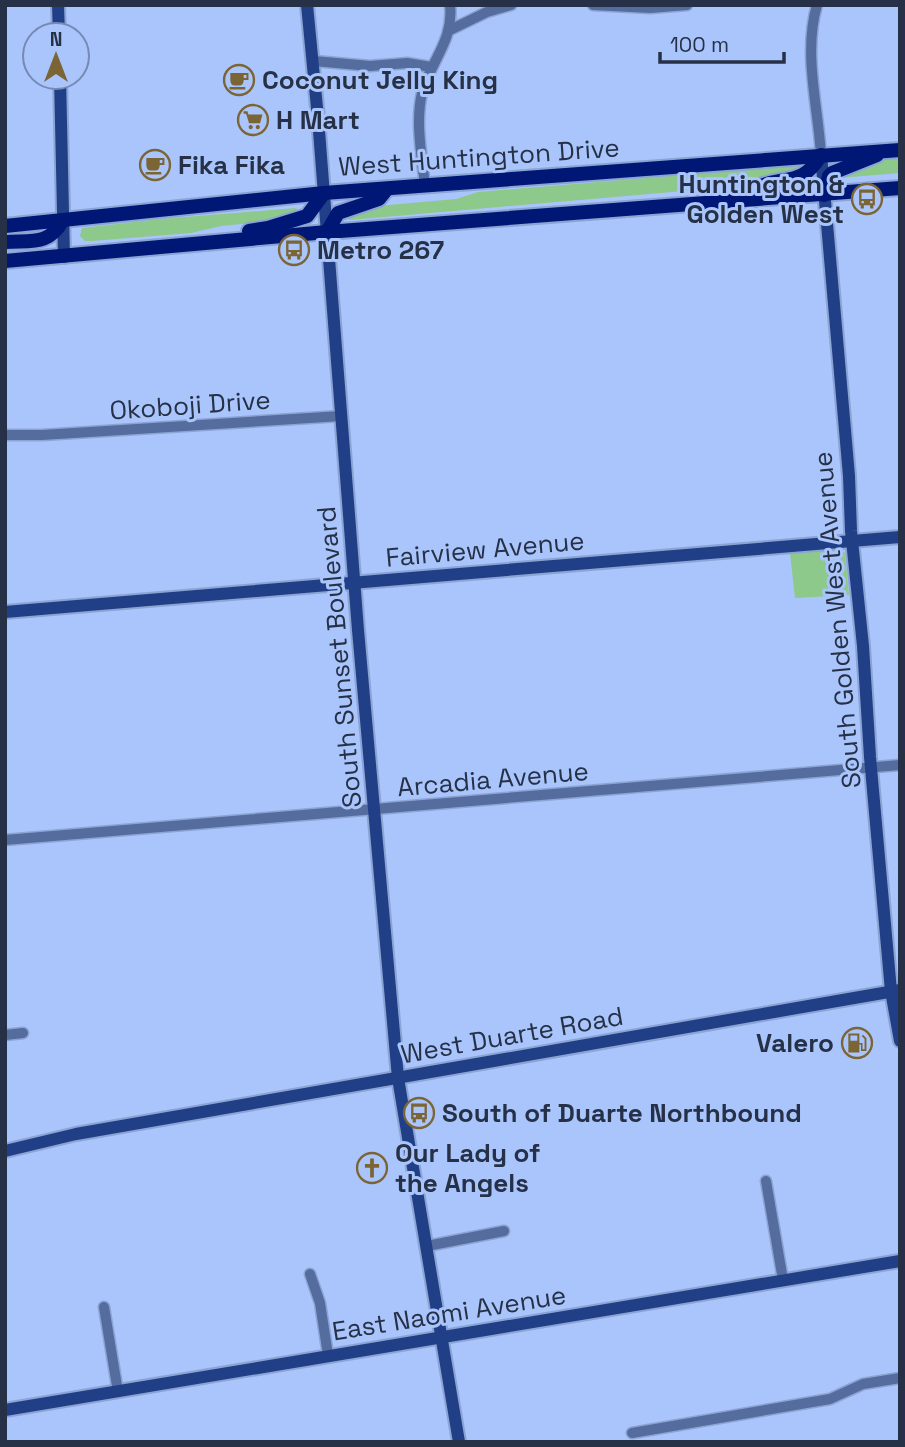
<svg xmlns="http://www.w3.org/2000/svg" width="905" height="1447" font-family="'Space Grotesk',sans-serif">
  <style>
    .green { fill: #8cc98a }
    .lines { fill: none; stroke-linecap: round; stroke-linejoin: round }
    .street-casing { stroke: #8ca4d4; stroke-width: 13 }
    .secondary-casing { stroke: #8ca4d4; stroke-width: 16 }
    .primary-casing { stroke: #8ca4d4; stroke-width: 18 }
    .street { stroke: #546d9e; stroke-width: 10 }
    .secondary { stroke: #203f87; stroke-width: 12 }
    .primary { stroke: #001775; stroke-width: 14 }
    .labels { text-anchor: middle; stroke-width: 6; stroke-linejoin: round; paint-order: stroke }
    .poi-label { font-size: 26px; font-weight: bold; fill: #263147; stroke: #a9c5fc; text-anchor: start }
    .street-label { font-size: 26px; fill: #263147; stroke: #a9c5fc }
  </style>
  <rect width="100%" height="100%" fill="#a9c5fc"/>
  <!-- green -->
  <g class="green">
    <polygon points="900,157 900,173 838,178 865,164"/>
    <polygon points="804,165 805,170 741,186 350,220 344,217 366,207 456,199 478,192"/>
    <polygon points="296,208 299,212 283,220 221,226 191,233 92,241 85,241 80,236 82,228 160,219"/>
    <polygon points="841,550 845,553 849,595 795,598 790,553"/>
  </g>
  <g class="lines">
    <!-- street casing -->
    <g class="street-casing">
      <g id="street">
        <polyline points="593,5 650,8 687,5"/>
        <path d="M817 5C803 53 818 106 821 155"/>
        <polyline points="450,30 487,12 511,5"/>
        <polyline points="314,61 370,66 407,63 431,67"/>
        <path d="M425 186C422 156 415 123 422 93 431 60 454 41 450 5"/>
        <polyline points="5,435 42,435 341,416"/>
        <polyline points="5,840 900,765"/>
        <polyline points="5,1035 23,1033"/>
        <polyline points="766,1181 783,1280"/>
        <polyline points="427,1246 504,1231"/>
        <polyline points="310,1274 320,1303 328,1355"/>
        <polyline points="104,1307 118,1392"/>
        <polyline points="632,1433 830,1399 863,1384 900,1378"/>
      </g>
    </g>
    <!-- secondary casing -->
    <g class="secondary-casing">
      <g id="secondary">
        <polyline points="58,5 59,35"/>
        <polyline points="307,5 318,118 358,630 398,1078 459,1442"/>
        <polyline points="60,77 64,257"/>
        <polyline points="821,155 849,476 851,531 863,646 870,757 891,991 900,1041"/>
        <polyline points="5,612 900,537"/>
        <polyline points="5,1151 76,1134 900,990"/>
        <polyline points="5,1410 900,1261"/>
      </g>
    </g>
    <!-- primary casing -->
    <g class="primary-casing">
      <g id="primary">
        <polyline points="824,195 829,176 832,173 877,155"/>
        <path d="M738 199C745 195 751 190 758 187 786 175 802 187 821 155"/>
        <polyline points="5,226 324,193 900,150"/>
        <polyline points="249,231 268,228 307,216 324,193"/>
        <polyline points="327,232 338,213 379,199 387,189"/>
        <path d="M5 242C31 240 49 246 63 220"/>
        <polyline points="5,261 327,232 900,188"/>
      </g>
    </g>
    <!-- street -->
    <use href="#street" class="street"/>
    <!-- secondary -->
    <use href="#secondary" class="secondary"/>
    <!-- primary -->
    <use href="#primary" class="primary"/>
  </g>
  <!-- icons -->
  <defs>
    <g id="cafe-ring" transform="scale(1.575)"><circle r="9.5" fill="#a9c5fc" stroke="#7c6535" stroke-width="1.5"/><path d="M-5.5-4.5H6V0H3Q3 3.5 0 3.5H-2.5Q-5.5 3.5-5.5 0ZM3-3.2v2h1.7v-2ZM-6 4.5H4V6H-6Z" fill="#7c6535"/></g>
    <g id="supermarket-ring" transform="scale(1.575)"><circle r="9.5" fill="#a9c5fc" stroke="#7c6535" stroke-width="1.5"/><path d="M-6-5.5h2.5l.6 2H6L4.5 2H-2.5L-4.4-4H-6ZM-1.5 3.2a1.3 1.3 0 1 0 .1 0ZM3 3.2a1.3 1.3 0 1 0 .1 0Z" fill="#7c6535"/></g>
    <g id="bus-ring" transform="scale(1.575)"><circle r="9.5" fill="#a9c5fc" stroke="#7c6535" stroke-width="1.5"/><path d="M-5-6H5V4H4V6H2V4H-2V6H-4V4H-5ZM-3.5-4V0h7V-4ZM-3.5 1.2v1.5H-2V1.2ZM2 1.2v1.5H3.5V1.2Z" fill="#7c6535"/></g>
    <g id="fuel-ring" transform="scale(1.575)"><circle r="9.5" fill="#a9c5fc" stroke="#7c6535" stroke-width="1.5"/><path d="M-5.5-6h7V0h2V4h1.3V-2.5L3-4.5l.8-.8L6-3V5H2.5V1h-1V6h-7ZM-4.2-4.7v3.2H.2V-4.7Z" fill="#7c6535"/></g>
    <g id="church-ring" transform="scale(1.575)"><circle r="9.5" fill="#a9c5fc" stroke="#7c6535" stroke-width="1.5"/><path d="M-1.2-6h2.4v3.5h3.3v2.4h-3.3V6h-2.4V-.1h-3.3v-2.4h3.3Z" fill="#7c6535"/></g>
  </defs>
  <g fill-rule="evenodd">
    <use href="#cafe-ring" x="239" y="80"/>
    <use href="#supermarket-ring" x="253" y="120"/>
    <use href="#cafe-ring" x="155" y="165"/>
    <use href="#bus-ring" x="867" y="199"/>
    <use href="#bus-ring" x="294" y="250"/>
    <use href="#fuel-ring" x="857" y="1043"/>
    <use href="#bus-ring" x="419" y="1113"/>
    <use href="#church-ring" x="372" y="1168"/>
  </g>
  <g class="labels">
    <!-- poi labels -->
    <g class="poi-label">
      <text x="262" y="89">Coconut Jelly King</text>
      <text x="276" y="129">H Mart</text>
      <text x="178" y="174">Fika Fika</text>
      <text x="844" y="193" text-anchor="end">Huntington &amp;<tspan x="844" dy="30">Golden West</tspan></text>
      <text x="317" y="259">Metro 267</text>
      <text x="834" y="1052" text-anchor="end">Valero</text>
      <text x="442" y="1122">South of Duarte Northbound</text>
      <text x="395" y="1162">Our Lady of<tspan x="395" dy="30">the Angels</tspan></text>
    </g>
    <!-- street labels -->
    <g class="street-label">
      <text transform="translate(479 157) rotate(-4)" y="9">West Huntington Drive</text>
      <text transform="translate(190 405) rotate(-4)" y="9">Okoboji Drive</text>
      <text transform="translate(485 549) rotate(-5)" y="9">Fairview Avenue</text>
      <text transform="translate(837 620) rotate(-95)" y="9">South Golden West Avenue</text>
      <text transform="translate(339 657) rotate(-95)" y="9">South Sunset Boulevard</text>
      <text transform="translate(493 779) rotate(-5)" y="9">Arcadia Avenue</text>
      <text transform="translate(512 1035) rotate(-10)" y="9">West Duarte Road</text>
      <text transform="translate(449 1313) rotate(-9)" y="9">East Naomi Avenue</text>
    </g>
  </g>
  <!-- border -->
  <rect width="905" height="1447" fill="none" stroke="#263147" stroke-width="14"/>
  <!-- north arrow -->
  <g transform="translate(56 56)"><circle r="33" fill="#a9c5fc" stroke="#758ab4" stroke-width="2"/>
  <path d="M0-5L12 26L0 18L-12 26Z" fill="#7c6535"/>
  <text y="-10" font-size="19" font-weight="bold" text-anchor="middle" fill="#263147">N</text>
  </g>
  <!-- scale -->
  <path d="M660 52v10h124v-10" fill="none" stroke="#263147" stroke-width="3.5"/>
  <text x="670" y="52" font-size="21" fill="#263147" stroke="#a9c5fc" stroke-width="5" paint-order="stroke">100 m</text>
</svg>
